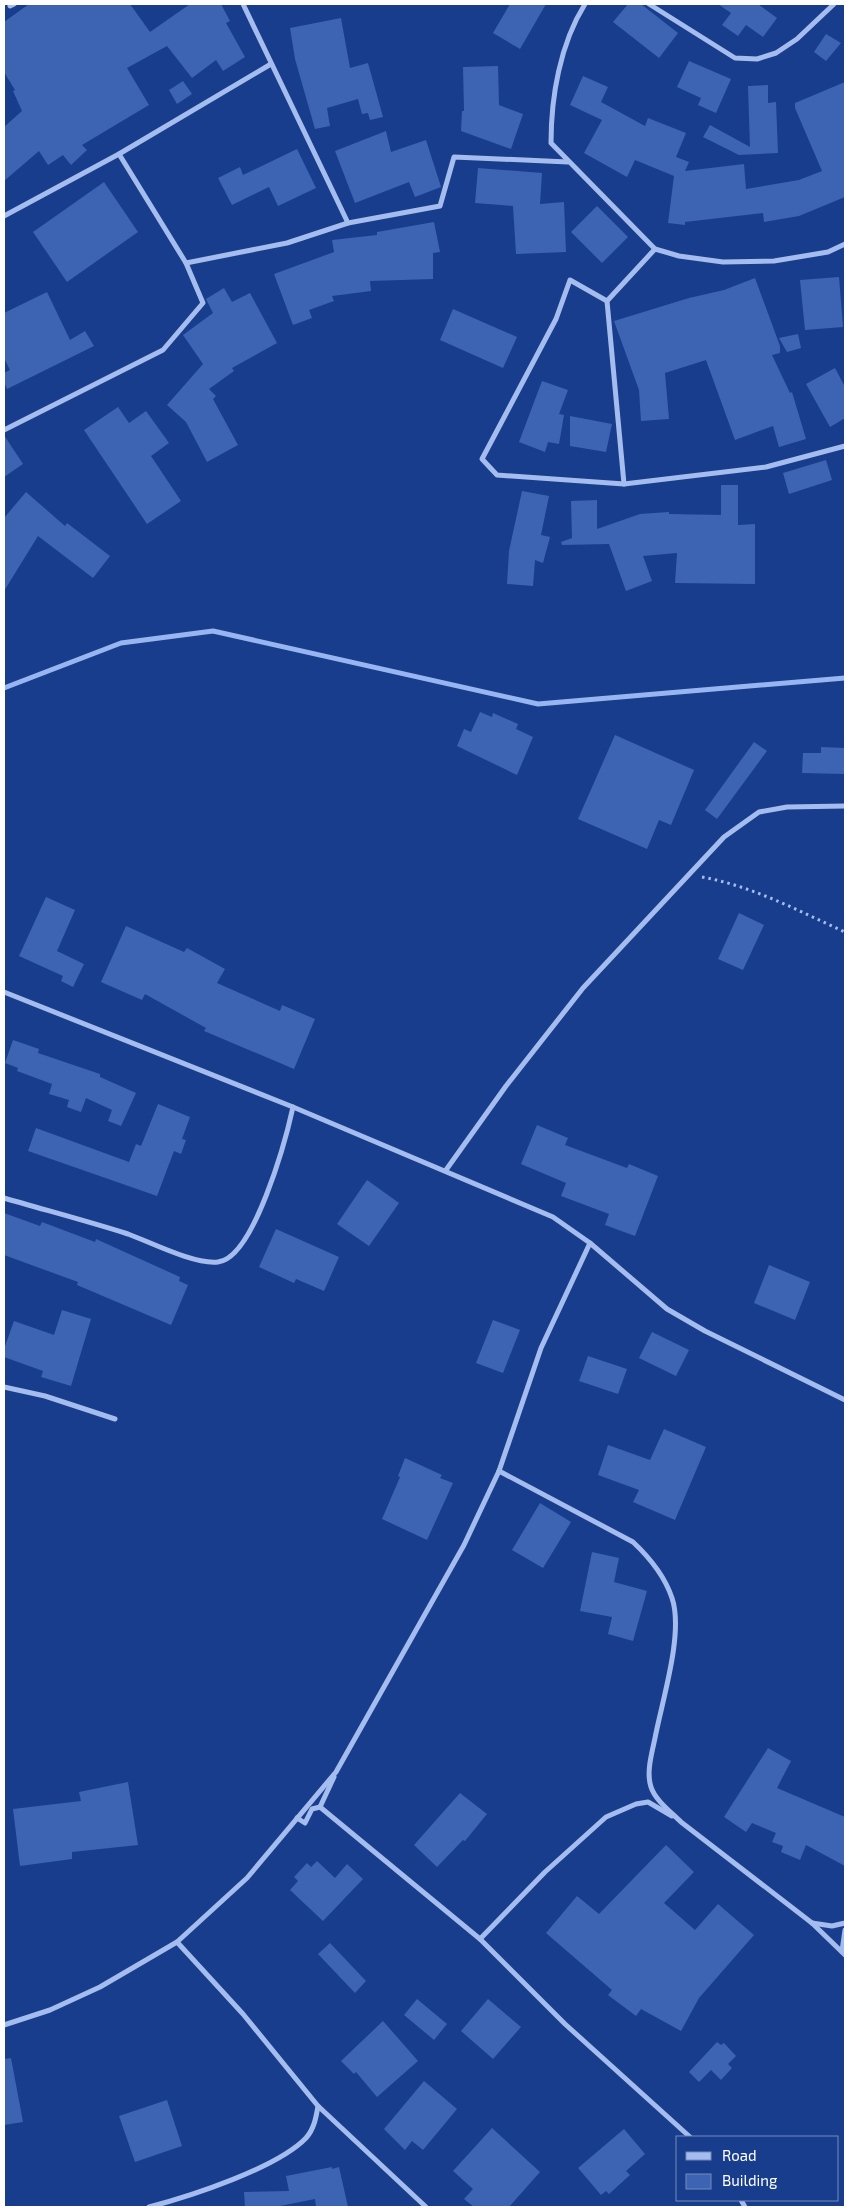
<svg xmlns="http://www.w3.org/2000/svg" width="849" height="2211" font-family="'Exo 2',sans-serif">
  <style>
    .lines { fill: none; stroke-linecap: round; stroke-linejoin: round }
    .stream { stroke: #97b6f1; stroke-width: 5 }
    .building { fill: #3d63b3 }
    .path { stroke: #a4bdee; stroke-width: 3; stroke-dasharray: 2.5 4; stroke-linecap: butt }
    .minor { stroke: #a4bdee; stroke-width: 5 }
  </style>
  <rect width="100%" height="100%" fill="#193d8d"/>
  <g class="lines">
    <!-- stream -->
    <polyline class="stream" points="4,688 121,643 213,631 538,704 845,678"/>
  </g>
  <!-- building -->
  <g class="building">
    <polygon points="29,4 130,4 150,32 190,4 221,4 230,21 226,23 245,57 223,71 216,60 192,78 167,46 127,68 149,105 82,145 87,150 71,165 63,155 48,165 39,151 4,181 4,127 22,111 13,91 15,90 4,72 4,22"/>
    <polygon points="510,4 546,4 520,49 493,33"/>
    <polygon points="628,4 641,4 678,33 659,58 613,22"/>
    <polygon points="718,4 758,4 777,18 763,37 746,25 738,36 722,25 731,13"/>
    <polygon points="341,18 350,68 368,63 383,117 370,120 368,113 362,114 358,99 327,108 330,126 315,129 295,59 290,28"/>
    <polygon points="826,34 841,43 826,61 814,52"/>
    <polygon points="689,61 731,79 716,113 698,105 701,98 677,87"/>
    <polygon points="498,66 499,105 523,114 511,149 461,131 462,111 464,111 463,67"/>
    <polygon points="583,76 608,87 601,102 645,126 648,118 686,133 676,157 689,162 685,171 744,164 746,189 799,180 822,171 795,108 795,103 845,82 845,197 799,216 764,222 763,213 685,222 685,225 668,223 674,176 635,160 627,177 584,153 602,120 570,105"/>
    <polygon points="183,81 192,94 177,104 169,90"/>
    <polygon points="768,85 768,103 776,102 778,153 739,155 703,137 710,125 750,147 748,86"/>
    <polygon points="386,131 391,152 426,140 441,187 415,197 409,182 355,203 335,151"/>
    <polygon points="297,149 316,188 278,206 269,187 232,205 218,178 240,167 243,175"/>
    <polygon points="478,168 542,173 540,204 564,202 566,252 516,254 513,206 475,203"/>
    <polygon points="104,182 138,232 67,282 33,232"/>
    <polygon points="597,206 628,237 602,263 571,232"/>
    <polygon points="434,222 440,252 433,253 433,279 370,281 371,291 332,296 334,301 309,310 312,318 293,325 274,274 334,252 332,240 377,235 377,232"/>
    <polygon points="839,277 843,327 805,330 800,280"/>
    <polygon points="755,278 780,346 780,353 772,355 790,393 792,392 806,439 779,447 773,426 735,440 706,360 665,373 669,419 641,421 639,390 614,321 689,298 724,290"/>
    <polygon points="224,288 232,302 250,293 277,343 232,368 234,371 209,389 216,396 213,399 238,445 207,462 186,422 167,405 203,364 183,335 213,313 206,299"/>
    <polygon points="47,292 70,340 85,331 94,346 7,389 4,382 4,373 10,370 4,358 4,313"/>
    <polygon points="453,309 517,337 503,368 440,340"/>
    <polygon points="798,334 801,348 787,352 779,338"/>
    <polygon points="835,368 845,387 845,418 830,427 806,384"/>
    <polygon points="542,381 568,390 559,414 564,415 559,444 548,442 545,452 519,442"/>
    <polygon points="118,407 129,423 146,411 169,443 151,456 181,501 147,524 84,430"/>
    <polygon points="570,416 612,424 606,452 570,446"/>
    <polygon points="4,435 23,464 4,477"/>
    <polygon points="826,460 832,480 789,494 783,473"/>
    <polygon points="721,485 738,485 738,525 755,524 755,584 675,583 677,553 643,556 652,581 626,591 609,544 562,545 561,542 572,538 571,501 597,500 597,529 640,514 669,512 669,514 721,515"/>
    <polygon points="522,491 549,496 541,535 550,537 543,563 535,560 533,586 507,584 509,551"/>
    <polygon points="26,492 65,526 67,523 110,556 93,578 38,536 4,591 4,518"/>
    <polygon points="480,712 492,717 493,713 518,724 516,729 533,737 517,775 457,746 464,729 471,732"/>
    <polygon points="615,735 694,770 671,825 659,820 647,849 578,819"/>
    <polygon points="754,742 767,751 717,819 705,810"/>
    <polygon points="821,747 845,748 845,774 802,773 803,753 821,753"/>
    <polygon points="46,897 75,910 57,951 84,964 73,987 61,981 63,976 19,956"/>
    <polygon points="739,913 764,925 743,970 718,959"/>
    <polygon points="126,926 184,952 187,948 225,969 217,983 280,1011 282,1005 315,1019 294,1069 204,1031 206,1028 145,994 142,1000 101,982"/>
    <polygon points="13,1040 39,1049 38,1053 100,1074 100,1077 136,1093 121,1126 108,1121 112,1110 86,1098 81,1112 67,1107 69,1100 49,1094 52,1084 17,1071 18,1068 5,1063"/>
    <polygon points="158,1104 190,1117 182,1139 186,1140 181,1154 174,1151 157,1196 28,1151 36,1128 129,1162 136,1144 141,1146"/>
    <polygon points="537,1125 568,1138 565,1145 627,1168 629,1164 658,1176 635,1236 605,1225 609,1214 561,1196 566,1183 521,1164"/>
    <polygon points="367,1180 399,1203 369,1246 337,1224"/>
    <polygon points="4,1213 40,1226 42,1222 95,1242 96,1239 180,1277 179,1281 188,1285 171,1325 77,1285 78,1282 4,1255"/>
    <polygon points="276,1229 339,1257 324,1291 296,1279 294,1283 259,1267"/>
    <polygon points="769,1265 810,1282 795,1320 754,1303"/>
    <polygon points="62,1310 91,1319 71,1386 41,1377 43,1371 4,1357 4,1349 14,1321 54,1335"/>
    <polygon points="493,1320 520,1330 503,1373 476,1363"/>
    <polygon points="652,1332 689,1350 676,1376 639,1358"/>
    <polygon points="588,1356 627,1369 618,1394 579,1381"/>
    <polygon points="664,1429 706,1447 675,1520 633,1502 639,1490 598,1475 608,1445 650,1460"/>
    <polygon points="405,1458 442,1475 440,1478 453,1483 427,1540 382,1519 400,1477 398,1476"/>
    <polygon points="540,1503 571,1522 543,1568 512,1550"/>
    <polygon points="592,1552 619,1558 614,1582 647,1591 633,1641 608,1634 612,1617 580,1611"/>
    <polygon points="768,1748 791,1761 777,1788 845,1817 845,1866 806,1845 800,1860 781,1852 783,1846 772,1842 776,1833 752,1823 746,1832 724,1817"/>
    <polygon points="128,1782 138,1845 72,1852 72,1859 20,1866 13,1809 81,1801 79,1792"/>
    <polygon points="460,1793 487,1814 465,1841 463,1840 437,1867 414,1845"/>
    <polygon points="666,1845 694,1872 664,1903 695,1930 718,1904 754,1935 699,1998 681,2031 641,2009 636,2016 608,1995 612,1990 546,1933 577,1896 599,1914"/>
    <polygon points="317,1861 335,1878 347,1864 363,1879 323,1921 290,1890 298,1881 294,1877 307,1863 311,1867"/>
    <polygon points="330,1943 366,1981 355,1993 318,1954"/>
    <polygon points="417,1999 447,2024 434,2040 404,2015"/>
    <polygon points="488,1999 521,2027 493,2059 461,2031"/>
    <polygon points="383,2021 418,2061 377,2097 356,2072 354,2074 341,2061"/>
    <polygon points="717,2042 721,2045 724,2043 736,2056 728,2064 732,2068 721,2080 711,2070 699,2082 689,2072"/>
    <polygon points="11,2058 23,2122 4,2125 4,2059"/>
    <polygon points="424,2081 457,2109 423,2150 412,2141 405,2150 384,2129"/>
    <polygon points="167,2100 182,2146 135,2162 119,2116"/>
    <polygon points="492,2128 540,2172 509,2207 474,2207 464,2199 473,2189 453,2171"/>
    <polygon points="624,2129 645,2154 626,2171 630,2175 609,2194 606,2191 601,2195 578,2168"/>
    <polygon points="332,2167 332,2169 339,2167 348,2207 316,2207 315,2199 275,2207 245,2207 244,2192 289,2191 286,2176"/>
  </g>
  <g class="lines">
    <!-- path -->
    <path class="path" d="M702 877C752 886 799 911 845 932"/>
    <!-- minor -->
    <g class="minor">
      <polyline points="243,4 348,223"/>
      <path d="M585 4C560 44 551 97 551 143L655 249 679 256 723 262 774 261 828 252 845 244"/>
      <polyline points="649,4 735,58 757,59 776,53 797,39 834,4"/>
      <polyline points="10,6 14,4"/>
      <polyline points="4,216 119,154 271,64"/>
      <polyline points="186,263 287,243 348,223 440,206 454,157 568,162"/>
      <polyline points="607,301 570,280 556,319 482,459 497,475 624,484 766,467 845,446"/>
      <polyline points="4,430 163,350 203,303 186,263 119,154"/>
      <polyline points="624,484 607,301 655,249"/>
      <polyline points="4,992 293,1107 553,1217 590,1243 667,1309 705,1331 845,1400"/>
      <polyline points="446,1170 506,1086 583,988 724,837 759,812 787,807 845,806"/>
      <path d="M4 1198C45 1210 87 1221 128 1234 150 1242 195 1265 218 1262 254 1258 286 1139 293 1107"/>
      <polyline points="4,1387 45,1396 115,1419"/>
      <path d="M499 1471 633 1542C649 1557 665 1577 672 1598 684 1633 662 1701 655 1738 652 1753 646 1772 651 1787 655 1800 671 1812 681 1822L812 1923 845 1955"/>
      <polyline points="334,1777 320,1807 480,1939 565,2024 690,2137"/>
      <polyline points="297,1818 305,1823 312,1809 320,1807"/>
      <polyline points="812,1923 832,1926 845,1923"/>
      <polyline points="480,1939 545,1872 606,1817 636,1804 648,1802 672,1816"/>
      <polyline points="177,1942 243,2014 318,2106 426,2207"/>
      <polyline points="842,1951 845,1930"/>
      <polyline points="4,2025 50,2010 100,1987 177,1942 247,1878 336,1772 464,1545 499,1471 541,1348 590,1243"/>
      <polyline points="741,2200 745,2207"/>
      <path d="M149 2207C191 2196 277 2168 306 2138 314 2129 316 2118 318 2106"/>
    </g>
  </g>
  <!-- border -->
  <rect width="849" height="2211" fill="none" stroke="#ffffff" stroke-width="10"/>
  <!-- legend -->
  <rect x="676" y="2136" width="162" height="65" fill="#193d8d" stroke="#758bbb"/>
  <rect x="686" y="2152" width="25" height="8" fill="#a4bdee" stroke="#758bbb"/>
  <text x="722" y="2161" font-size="15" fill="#ffffff">Road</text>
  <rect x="686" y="2174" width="25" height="15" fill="#3d63b3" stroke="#758bbb"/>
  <text x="722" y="2186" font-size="15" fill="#ffffff">Building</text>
</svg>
